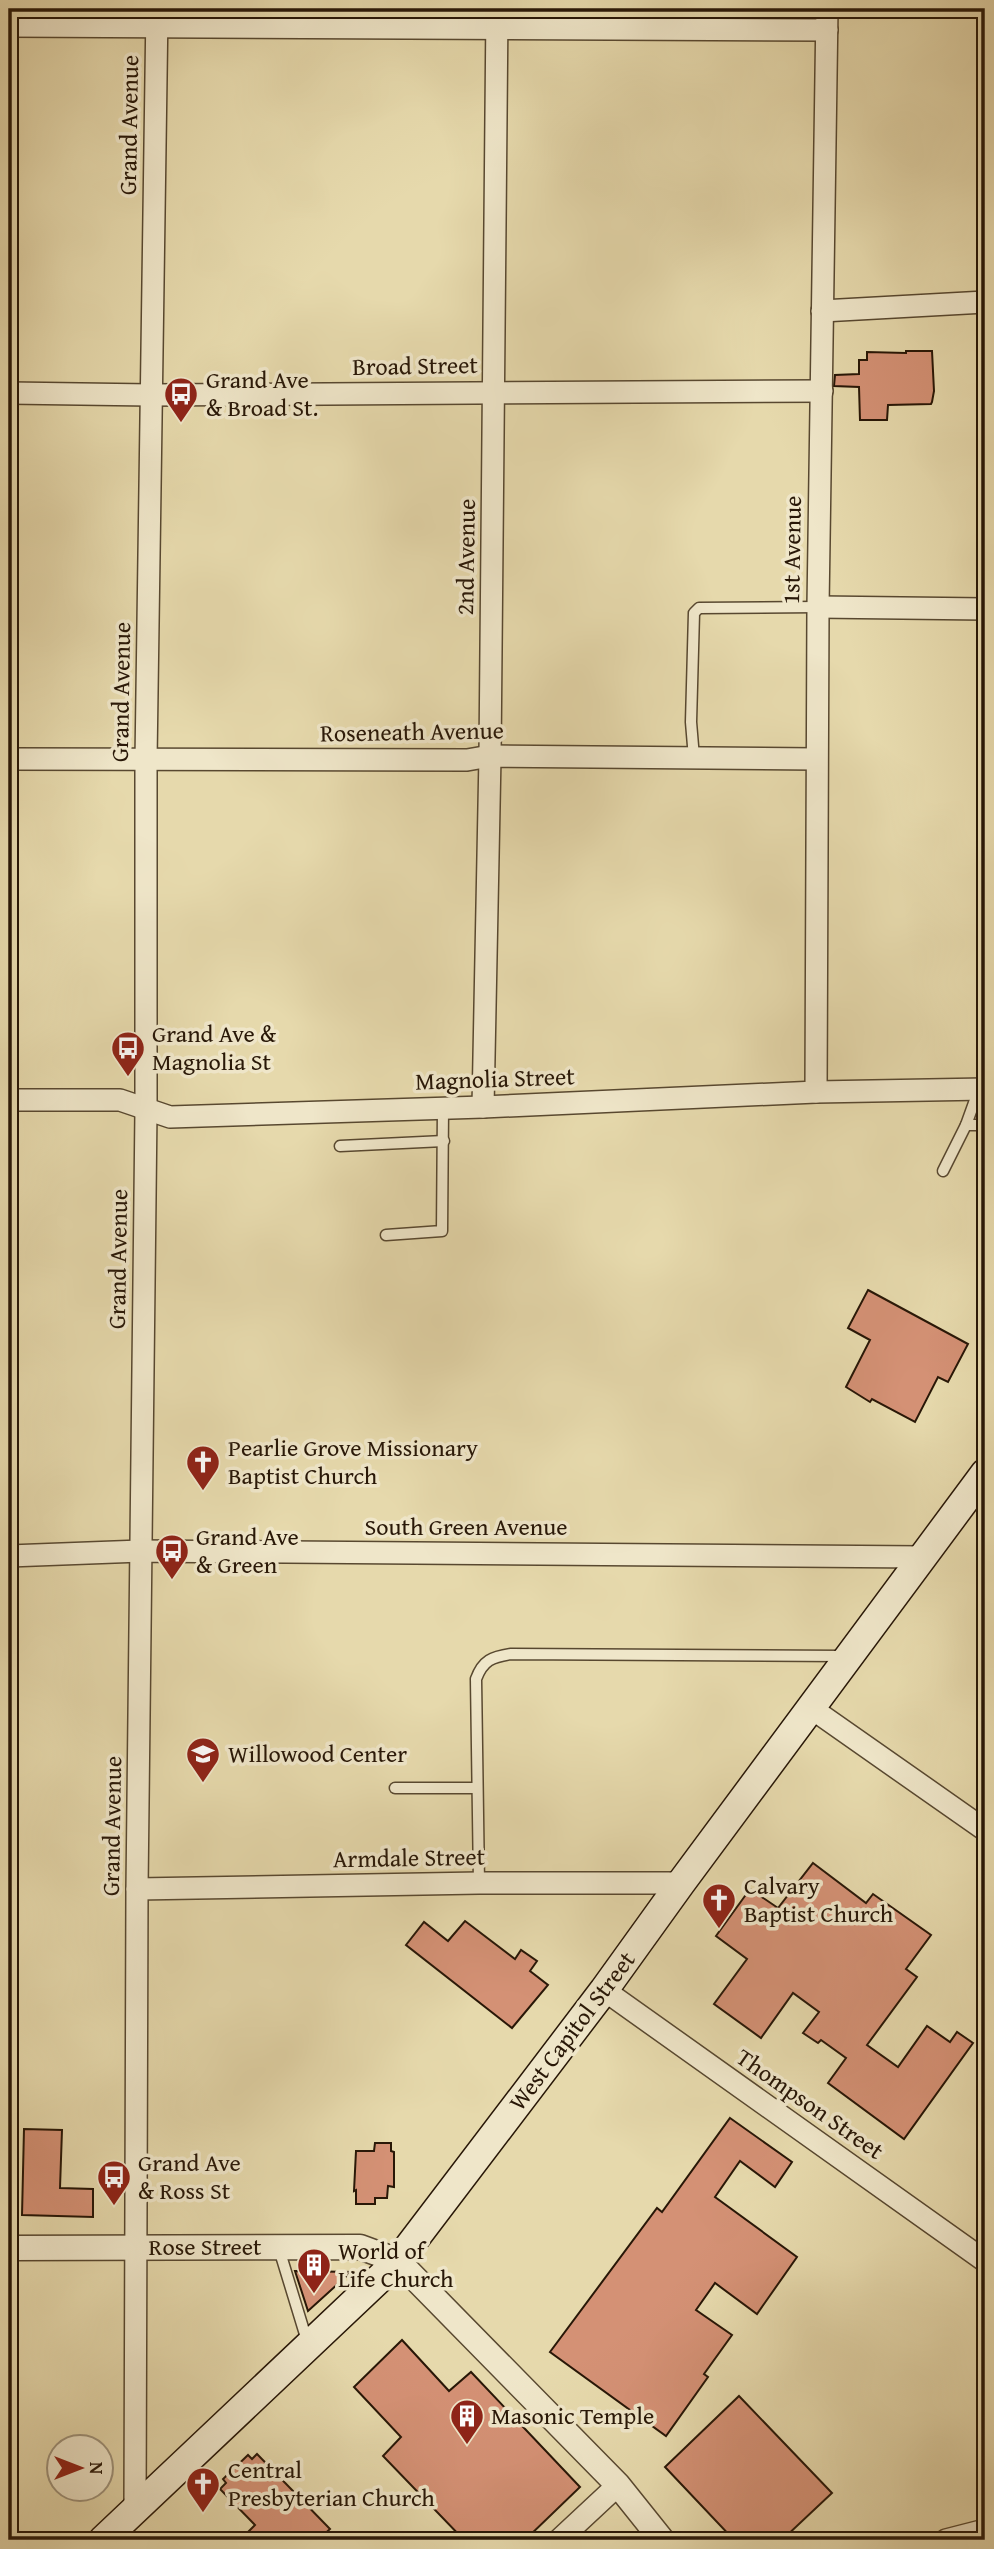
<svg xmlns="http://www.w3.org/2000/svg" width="994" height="2549" font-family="'Gentium Book Plus',serif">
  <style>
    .building { fill: #d49175; stroke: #281707; stroke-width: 2 }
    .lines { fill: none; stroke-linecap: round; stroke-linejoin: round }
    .service-casing { stroke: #584830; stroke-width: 13 }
    .minor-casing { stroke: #584830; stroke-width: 24 }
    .tertiary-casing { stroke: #584830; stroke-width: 27 }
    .secondary-casing { stroke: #281707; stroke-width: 31 }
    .service { stroke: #efe6c9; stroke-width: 10 }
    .minor { stroke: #efe6c9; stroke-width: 21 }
    .tertiary { stroke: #efe6c9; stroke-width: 24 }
    .secondary { stroke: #efe6c9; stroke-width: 28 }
    .labels { text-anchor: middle; stroke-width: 7; stroke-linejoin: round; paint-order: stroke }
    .street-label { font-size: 24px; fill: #281707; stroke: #efe6c9 }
    .poi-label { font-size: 24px; fill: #281707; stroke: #efe6c9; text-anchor: start }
  </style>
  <rect width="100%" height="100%" fill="#e6d9ac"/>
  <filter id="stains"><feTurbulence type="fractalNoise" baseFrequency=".00286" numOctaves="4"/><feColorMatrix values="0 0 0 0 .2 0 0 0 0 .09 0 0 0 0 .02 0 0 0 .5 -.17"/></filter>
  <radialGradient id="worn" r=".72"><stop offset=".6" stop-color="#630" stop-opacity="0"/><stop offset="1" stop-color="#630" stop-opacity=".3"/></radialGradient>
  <!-- building -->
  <g class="building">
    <polygon points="906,351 932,351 934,391 932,402 931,404 888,405 887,420 860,420 859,387 834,386 835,375 859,374 859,360 867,360 867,352 906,353"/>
    <polygon points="868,1290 968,1344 948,1382 938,1377 915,1422 872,1399 870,1402 846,1387 870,1340 848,1328"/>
    <polygon points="813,1863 866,1903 873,1894 931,1935 906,1969 917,1977 867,2045 898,2067 927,2026 950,2042 957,2032 973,2043 904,2139 828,2083 846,2058 821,2040 818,2043 803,2033 819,2012 793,1993 761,2038 714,2004 747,1959 716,1936 750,1889 778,1908"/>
    <polygon points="465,1921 515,1959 521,1950 537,1961 530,1971 548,1985 512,2028 406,1945 424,1922 448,1941"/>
    <polygon points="730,2118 792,2162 775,2187 740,2161 715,2197 797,2257 757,2314 715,2283 696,2310 732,2335 704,2374 708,2377 666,2436 550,2352 657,2208 662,2212"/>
    <polygon points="24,2129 62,2130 60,2188 93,2189 93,2217 22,2215"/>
    <polygon points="375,2143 391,2143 391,2151 394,2152 394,2187 388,2186 387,2198 375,2198 375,2204 356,2204 356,2190 354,2191 356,2151 374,2151"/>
    <polygon points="295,2271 351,2272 308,2311"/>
    <polygon points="402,2340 449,2391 471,2372 580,2487 525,2540 464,2540 383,2456 401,2437 354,2387"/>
    <polygon points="739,2396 832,2493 782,2540 734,2540 665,2467"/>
    <polygon points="257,2454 330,2529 318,2540 240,2540 255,2525 220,2489 226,2483 223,2479 248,2455 252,2459"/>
  </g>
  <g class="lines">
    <!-- service casing -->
    <g class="service-casing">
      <g id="service">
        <polyline points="694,758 691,722 694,613 699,608 818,607"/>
        <polyline points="966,1125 979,1089"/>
        <polyline points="340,1146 444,1141"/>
        <polyline points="943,1171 966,1125 985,1125"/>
        <polyline points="386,1235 442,1231 443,1108"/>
        <polyline points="395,1788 477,1788"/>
        <path d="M479 1883 476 1679C483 1660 492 1657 511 1654L843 1656"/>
        <polyline points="279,2249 308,2344"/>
      </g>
    </g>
    <!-- minor casing -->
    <g class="minor-casing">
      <g id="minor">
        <polyline points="9,26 827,30"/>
        <polyline points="822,311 985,302"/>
        <polyline points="9,393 151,395 822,391"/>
        <polyline points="818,607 985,609"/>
        <polyline points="9,759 467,760 490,756 816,759"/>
        <polyline points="816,1092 818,607 827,9"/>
        <polyline points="9,1100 120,1100 170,1117 483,1107 816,1092 985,1089"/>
        <polyline points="483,1107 490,756 497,9"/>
        <polyline points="9,1556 141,1551 923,1557"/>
        <polyline points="811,1708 985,1830"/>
        <polyline points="137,1889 479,1883 681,1883"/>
        <polyline points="604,1990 985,2261"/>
        <polyline points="135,2510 137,1889 146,1110 146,760 157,9"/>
        <polyline points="559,2540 618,2485"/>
        <polyline points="946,2540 985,2530"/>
      </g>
    </g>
    <!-- tertiary casing -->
    <g class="tertiary-casing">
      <polyline id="tertiary" points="9,2248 360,2247 398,2261 618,2485 662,2540"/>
    </g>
    <!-- secondary casing -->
    <g class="secondary-casing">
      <polyline id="secondary" points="103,2540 398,2261 604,1990 681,1883 985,1473"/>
    </g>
    <!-- service -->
    <use href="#service" class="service"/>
    <!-- minor -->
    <use href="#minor" class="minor"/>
    <!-- tertiary -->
    <use href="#tertiary" class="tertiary"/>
    <!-- secondary -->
    <use href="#secondary" class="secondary"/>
  </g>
  <!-- icons -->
  <defs>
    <g id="bus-pin" transform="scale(1.75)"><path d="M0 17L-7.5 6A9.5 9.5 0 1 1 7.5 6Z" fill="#8f2418" stroke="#efe6c9"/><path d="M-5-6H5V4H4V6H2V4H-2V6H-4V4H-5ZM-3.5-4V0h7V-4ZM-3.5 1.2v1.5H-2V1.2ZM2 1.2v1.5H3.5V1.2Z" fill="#fff"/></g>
    <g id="church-pin" transform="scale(1.75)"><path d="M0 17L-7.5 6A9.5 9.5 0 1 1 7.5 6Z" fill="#8f2418" stroke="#efe6c9"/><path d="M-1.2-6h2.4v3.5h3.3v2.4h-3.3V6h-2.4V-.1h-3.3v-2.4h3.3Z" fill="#fff"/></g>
    <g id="school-pin" transform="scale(1.75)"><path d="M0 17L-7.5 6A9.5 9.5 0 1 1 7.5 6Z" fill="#8f2418" stroke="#efe6c9"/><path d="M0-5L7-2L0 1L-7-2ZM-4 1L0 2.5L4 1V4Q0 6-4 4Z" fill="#fff"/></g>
    <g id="building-pin" transform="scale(1.75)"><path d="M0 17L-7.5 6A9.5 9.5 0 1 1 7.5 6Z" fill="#8f2418" stroke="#efe6c9"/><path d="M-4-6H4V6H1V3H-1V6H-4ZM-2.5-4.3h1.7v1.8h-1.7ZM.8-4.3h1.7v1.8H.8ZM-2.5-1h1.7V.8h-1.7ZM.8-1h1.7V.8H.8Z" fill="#fff"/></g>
  </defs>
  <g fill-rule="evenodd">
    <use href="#bus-pin" x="181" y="394"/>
    <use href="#bus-pin" x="128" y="1048"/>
    <use href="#church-pin" x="203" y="1462"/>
    <use href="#bus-pin" x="172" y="1551"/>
    <use href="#school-pin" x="203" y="1754"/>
    <use href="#church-pin" x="719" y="1900"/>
    <use href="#bus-pin" x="114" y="2177"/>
    <use href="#building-pin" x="314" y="2265"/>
    <use href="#building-pin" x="467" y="2416"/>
    <use href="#church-pin" x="203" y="2484"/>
  </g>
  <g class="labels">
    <!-- street labels -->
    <g class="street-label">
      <text transform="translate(129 125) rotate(-89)" y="8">Grand Avenue</text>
      <text transform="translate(415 366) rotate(-1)" y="8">Broad Street</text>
      <text transform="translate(792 550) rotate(-89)" y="8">1st Avenue</text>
      <text transform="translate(466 557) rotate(-89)" y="8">2nd Avenue</text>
      <text transform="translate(121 692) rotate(-89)" y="8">Grand Avenue</text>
      <text transform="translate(412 732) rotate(-1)" y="8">Roseneath Avenue</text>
      <text transform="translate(495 1079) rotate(-2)" y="8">Magnolia Street</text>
      <text transform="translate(118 1259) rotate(-89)" y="8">Grand Avenue</text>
      <text x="466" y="1535">South Green Avenue</text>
      <text transform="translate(112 1826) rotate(-89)" y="8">Grand Avenue</text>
      <text transform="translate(409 1858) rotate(-1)" y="8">Armdale Street</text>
      <text transform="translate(572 2031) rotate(-53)" y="8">West Capitol Street</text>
      <text transform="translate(810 2104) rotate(35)" y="8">Thompson Street</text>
      <text x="205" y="2255">Rose Street</text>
    </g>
    <!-- poi labels -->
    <g class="poi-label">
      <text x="206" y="388">Grand Ave<tspan x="206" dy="28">&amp; Broad St.</tspan></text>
      <text x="152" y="1042">Grand Ave &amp;<tspan x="152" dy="28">Magnolia St</tspan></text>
      <text x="228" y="1456">Pearlie Grove Missionary<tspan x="228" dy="28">Baptist Church</tspan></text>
      <text x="196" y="1545">Grand Ave<tspan x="196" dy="28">&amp; Green</tspan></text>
      <text x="228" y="1762">Willowood Center</text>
      <text x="744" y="1894">Calvary<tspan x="744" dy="28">Baptist Church</tspan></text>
      <text x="138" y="2171">Grand Ave<tspan x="138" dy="28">&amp; Ross St</tspan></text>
      <text x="338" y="2259">World of<tspan x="338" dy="28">Life Church</tspan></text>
      <text x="491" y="2424">Masonic Temple</text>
      <text x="228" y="2478">Central<tspan x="228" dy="28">Presbyterian Church</tspan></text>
    </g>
  </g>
  <!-- margin -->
  <rect width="994" height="2549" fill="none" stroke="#e6d9ac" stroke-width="35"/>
  <rect x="10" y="10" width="973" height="2528" fill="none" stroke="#281707" stroke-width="3.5"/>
  <rect x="18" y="18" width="959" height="2514" fill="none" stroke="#281707" stroke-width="2"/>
  <!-- north arrow -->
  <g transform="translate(80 2468) rotate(90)"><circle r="33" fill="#efe6c9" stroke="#9f937b" stroke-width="2"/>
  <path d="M0-5L12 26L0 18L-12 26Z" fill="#8f2418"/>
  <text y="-10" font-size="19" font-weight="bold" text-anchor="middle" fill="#281707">N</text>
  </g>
  <rect width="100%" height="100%" filter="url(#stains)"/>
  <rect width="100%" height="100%" fill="url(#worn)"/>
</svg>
